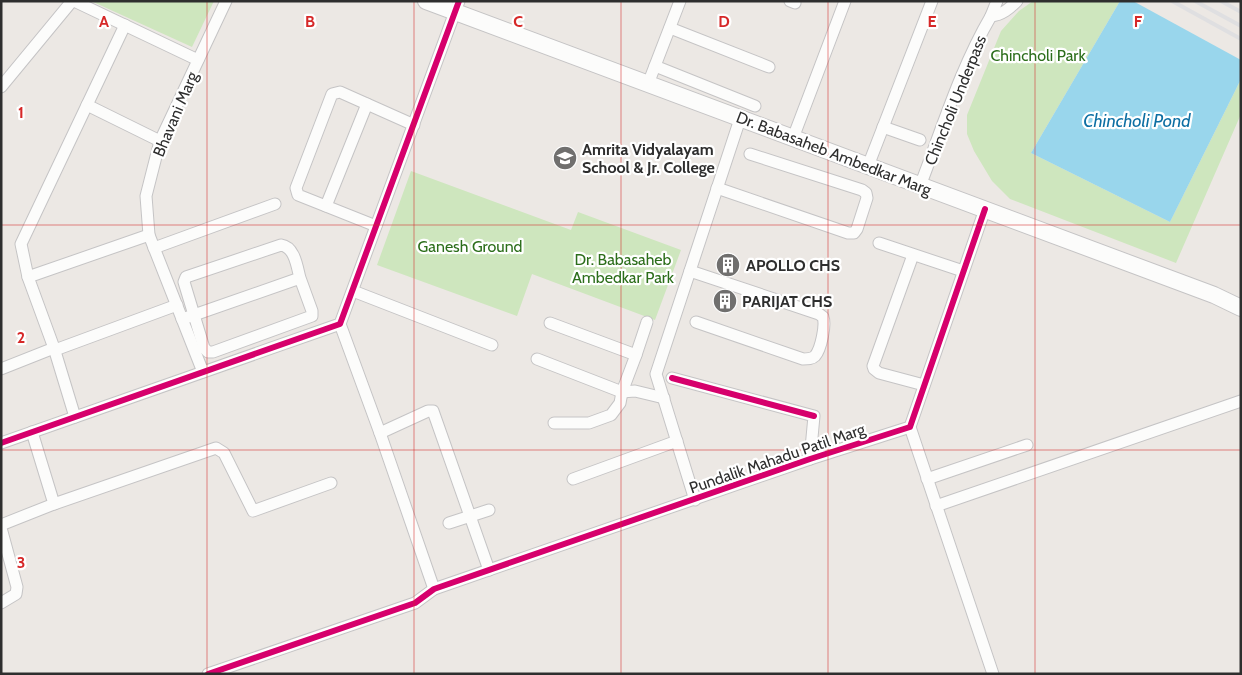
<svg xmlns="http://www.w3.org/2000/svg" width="1242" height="675" font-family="Cabin,sans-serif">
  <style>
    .green { fill: #cee6be }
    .water { fill: #99d6ec }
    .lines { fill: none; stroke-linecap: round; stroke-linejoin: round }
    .minor-casing { stroke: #c5c4c5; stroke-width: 13 }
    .secondary-casing { stroke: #c5c4c5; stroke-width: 18 }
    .minor { stroke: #fcfcfb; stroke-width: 11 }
    .secondary { stroke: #fcfcfb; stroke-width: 16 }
    .rail { stroke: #dfdfe1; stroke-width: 4 }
    .cycleway-casing { stroke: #fff; stroke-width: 9 }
    .cycleway { stroke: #d6006c; stroke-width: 6 }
    .grid { fill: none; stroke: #d62828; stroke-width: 1; stroke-opacity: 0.55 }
    .labels { text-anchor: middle; stroke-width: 4.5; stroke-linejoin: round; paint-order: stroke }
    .park-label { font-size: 16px; fill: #2c6e1b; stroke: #fff }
    .street-label { font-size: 16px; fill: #2e2e2e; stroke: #fff }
    .poi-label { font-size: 16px; font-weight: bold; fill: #2e2e2e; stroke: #fff; text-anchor: start }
    .water-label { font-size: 18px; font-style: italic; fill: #0d6fa3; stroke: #fff }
    .grid-label { font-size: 16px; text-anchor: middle; font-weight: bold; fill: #d62828; stroke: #fff; stroke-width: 4.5; stroke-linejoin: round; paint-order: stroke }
  </style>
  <rect width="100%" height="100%" fill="#ece8e4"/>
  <!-- green -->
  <g class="green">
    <polygon points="91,1 214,1 192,47"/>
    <polygon points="1033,1 1120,1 1031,153 1170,222 1241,79 1241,114 1176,263 1010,199 992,181 974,151 967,134 967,115 1001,31 1019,11"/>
    <polygon points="411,171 571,230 578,212 681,250 655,320 532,274 517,316 377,265"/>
  </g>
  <!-- water -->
  <polygon class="water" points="1120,1 1133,1 1241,60 1241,79 1170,222 1031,153"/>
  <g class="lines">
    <!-- minor casing -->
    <g class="minor-casing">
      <g id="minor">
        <polyline points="74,1 198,60"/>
        <polyline points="790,1 795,3"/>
        <polyline points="991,16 997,1"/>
        <polyline points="670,28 769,67"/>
        <polyline points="655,66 755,106"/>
        <polyline points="648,84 680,1"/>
        <polyline points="1,87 72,1"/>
        <polyline points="87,105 160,141"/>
        <polyline points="883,127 920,140"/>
        <polyline points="793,138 845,1"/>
        <polyline points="868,166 932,1"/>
        <path d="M920 186C942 129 960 69 991 16 1002 15 1009 9 1017 1"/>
        <polyline points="717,188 848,233 854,233 857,229 867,198 866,193 862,190 750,154"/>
        <polyline points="326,206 367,104"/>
        <polyline points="376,226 298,195 296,188 332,94 340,92 414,125"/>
        <polyline points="879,243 963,271"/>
        <polyline points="154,248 275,204"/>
        <polyline points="913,255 873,366 874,369 879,373 924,385"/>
        <path d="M690 271 819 314 823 317C826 325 821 349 815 356 812 359 808 359 803 359L696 322"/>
        <polyline points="28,277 149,235"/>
        <polyline points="353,291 492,345"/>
        <path d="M182 319 194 315 300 278 312 311V316L213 352H208L204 348 184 282 186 277 281 245C295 247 297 267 300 278"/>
        <polyline points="550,323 636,355 622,392 620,403 611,415 589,423 554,423"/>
        <polyline points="340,324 380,433 434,589"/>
        <polyline points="55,350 177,305"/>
        <polyline points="636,355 647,322"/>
        <polyline points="537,359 622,392 635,391 664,398"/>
        <polyline points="1,369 54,348"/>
        <polyline points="203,372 149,235 146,196 160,141 226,1"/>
        <polyline points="672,378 814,416 810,459"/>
        <polyline points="75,417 54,348 28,277 21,244 125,25"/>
        <polyline points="910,427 993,674"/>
        <polyline points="380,433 428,411 433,411 489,570"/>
        <polyline points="1,443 340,324 459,1"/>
        <polyline points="573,479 677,441"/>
        <polyline points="927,479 1027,445"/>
        <polyline points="695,500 656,374 740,119"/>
        <polyline points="54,504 216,448 224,453 253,511 331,483"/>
        <polyline points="936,506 1241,401"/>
        <polyline points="449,523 489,510"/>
        <polyline points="1,525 54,504 32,432"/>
        <polyline points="1,528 17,587 16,594 1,603"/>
        <polyline points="208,674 415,603 434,589 810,459 910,427 985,209"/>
      </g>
    </g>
    <!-- secondary casing -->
    <g class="secondary-casing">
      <polyline id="secondary" points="426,1 1214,295 1241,308"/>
    </g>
    <!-- minor -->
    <use href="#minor" class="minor"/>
    <!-- secondary -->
    <use href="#secondary" class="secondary"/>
    <!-- rail -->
    <g class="rail">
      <polyline points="1172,1 1241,39"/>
      <polyline points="1195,1 1241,26"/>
      <polyline points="1221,1 1241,12"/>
    </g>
    <!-- cycleway casing -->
    <g class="cycleway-casing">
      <g id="cycleway">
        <polyline points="672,378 814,416"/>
        <polyline points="1,443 340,324 459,1"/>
        <polyline points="208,674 415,603 434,589 810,459 910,427 985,209"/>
      </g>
    </g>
    <!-- cycleway -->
    <use href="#cycleway" class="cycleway"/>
  </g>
  <!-- grid -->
  <path class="grid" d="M207 1V674M414 1V674M621 1V674M828 1V674M1035 1V674M1 225H1241M1 450H1241"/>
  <!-- icons -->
  <defs>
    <g id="school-disc" transform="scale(1.25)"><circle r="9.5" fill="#706f6e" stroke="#fff"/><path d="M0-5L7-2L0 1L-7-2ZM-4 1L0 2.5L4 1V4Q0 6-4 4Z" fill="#fff"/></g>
    <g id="building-disc" transform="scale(1.25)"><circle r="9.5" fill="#706f6e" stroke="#fff"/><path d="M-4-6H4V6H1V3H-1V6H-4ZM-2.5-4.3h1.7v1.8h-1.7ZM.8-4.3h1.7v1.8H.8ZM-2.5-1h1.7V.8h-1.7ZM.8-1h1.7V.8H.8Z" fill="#fff"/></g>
  </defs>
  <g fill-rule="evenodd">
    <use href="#school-disc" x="565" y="158"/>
    <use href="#building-disc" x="728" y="265"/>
    <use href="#building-disc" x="725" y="301"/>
  </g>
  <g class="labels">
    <!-- park labels -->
    <g class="park-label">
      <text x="1038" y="61">Chincholi Park</text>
      <text x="470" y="252">Ganesh Ground</text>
      <text x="623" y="265">Dr. Babasaheb<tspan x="623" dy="18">Ambedkar Park</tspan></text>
    </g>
    <!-- street labels -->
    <g class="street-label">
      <text transform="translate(955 100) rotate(-68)" y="6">Chincholi Underpass</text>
      <text transform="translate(175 114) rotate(-67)" y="6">Bhavani Marg</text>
      <text transform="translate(834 153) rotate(21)" y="6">Dr. Babasaheb Ambedkar Marg</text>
      <text transform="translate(777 458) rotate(-19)" y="6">Pundalik Mahadu Patil Marg</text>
    </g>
    <!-- poi labels -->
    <g class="poi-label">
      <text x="582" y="155">Amrita Vidyalayam<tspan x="582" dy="18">School &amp; Jr. College</tspan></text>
      <text x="746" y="271">APOLLO CHS</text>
      <text x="742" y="307">PARIJAT CHS</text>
    </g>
    <!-- water labels -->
    <g class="water-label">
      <text x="1137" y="127">Chincholi Pond</text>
    </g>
  </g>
  <g class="grid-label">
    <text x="104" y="27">A</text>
    <text x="310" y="27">B</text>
    <text x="518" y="27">C</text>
    <text x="724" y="27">D</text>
    <text x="932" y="27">E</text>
    <text x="1138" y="27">F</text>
    <text x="21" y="118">1</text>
    <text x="21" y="343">2</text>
    <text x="21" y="568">3</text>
  </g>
  <!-- border -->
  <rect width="1242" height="675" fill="none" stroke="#2e2e2e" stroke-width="5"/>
</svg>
